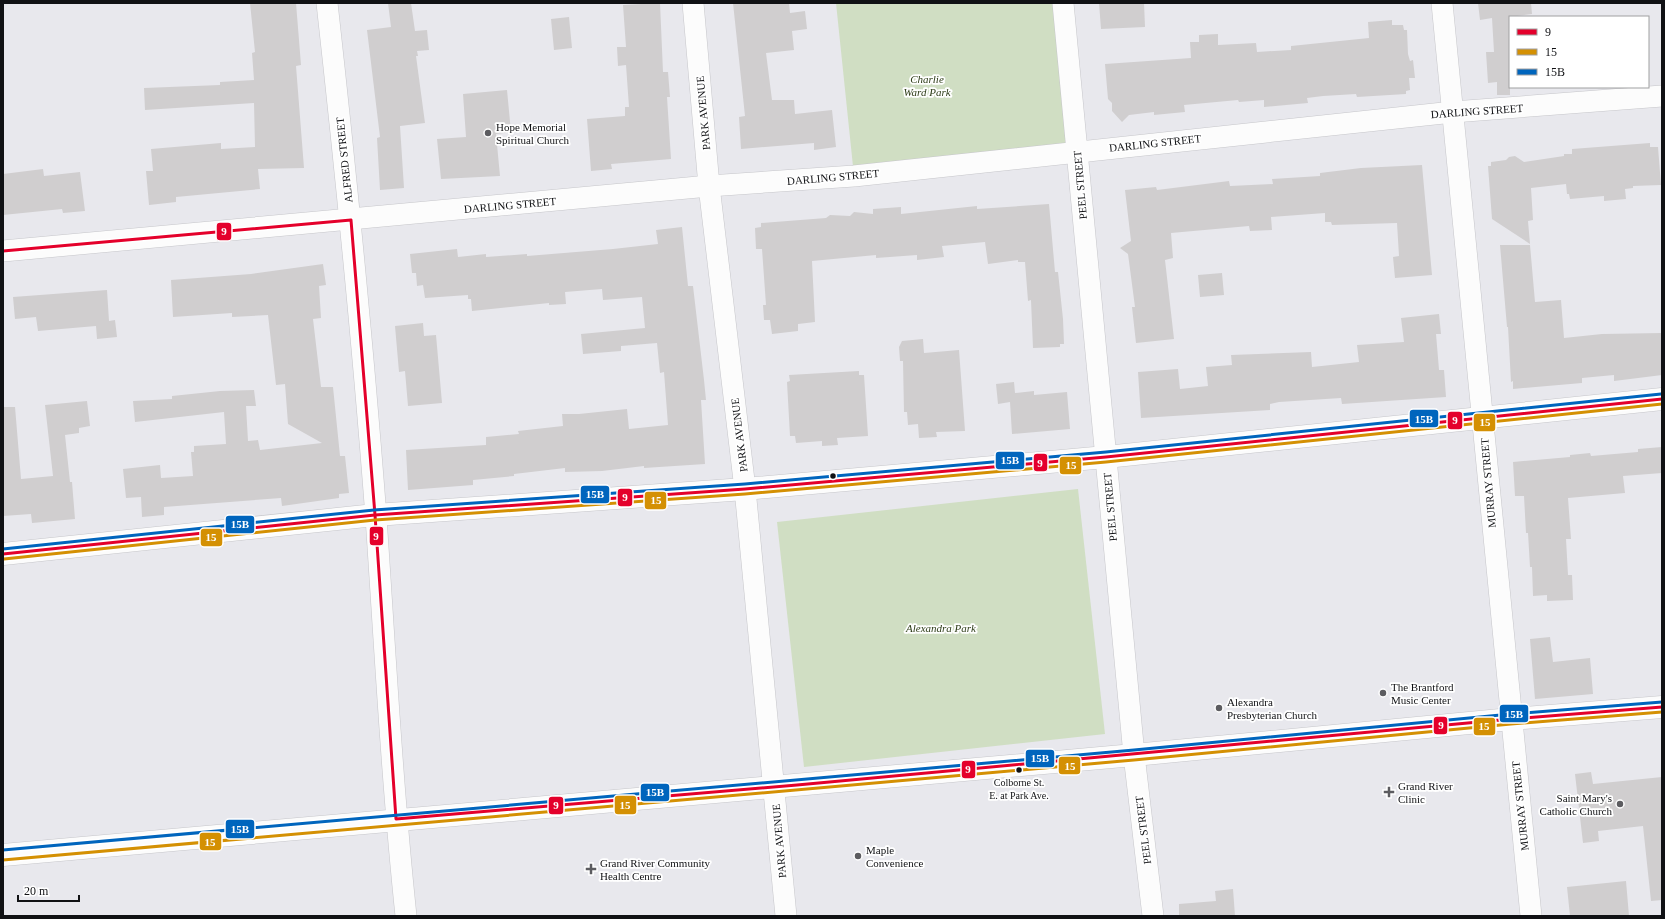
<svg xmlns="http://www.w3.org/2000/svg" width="1665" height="919" font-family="'Times New Roman',serif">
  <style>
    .green { fill: #d0dec3 }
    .building { fill: #d0cecf }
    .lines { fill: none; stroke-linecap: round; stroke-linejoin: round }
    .street-casing { stroke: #c6c6ca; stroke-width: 22 }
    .secondary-casing { stroke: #c6c6ca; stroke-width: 23 }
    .street { stroke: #fcfcfc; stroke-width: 21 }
    .secondary { stroke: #fcfcfc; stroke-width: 22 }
    .bus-1-casing { stroke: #fff; stroke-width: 6 }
    .bus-2-casing { stroke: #fff; stroke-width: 6 }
    .bus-3-casing { stroke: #fff; stroke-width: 6 }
    .bus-1 { stroke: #e4002b; stroke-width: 3 }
    .bus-2 { stroke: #d49003; stroke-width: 3 }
    .bus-3 { stroke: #0065bd; stroke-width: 3 }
    .poi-dot { fill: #5c5c60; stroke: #fff; stroke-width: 1.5 }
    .bus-dot { fill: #101114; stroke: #fff; stroke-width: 1.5 }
    .labels { text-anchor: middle; stroke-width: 3.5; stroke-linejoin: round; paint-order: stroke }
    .bus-label { font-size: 10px; fill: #101114; stroke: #fff }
    .park-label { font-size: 11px; font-style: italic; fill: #2e3d18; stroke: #fff }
    .street-label { font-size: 11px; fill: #101114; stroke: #fff }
    .poi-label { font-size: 11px; fill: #101114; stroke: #fff; text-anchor: start }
    .line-badge { stroke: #fff; stroke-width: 1.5 }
    .badge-label { font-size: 11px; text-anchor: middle; font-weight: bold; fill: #fff }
  </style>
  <rect width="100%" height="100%" fill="#e8e8ed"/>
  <!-- green -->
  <g class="green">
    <polygon points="836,3 1063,3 1077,151 854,176"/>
    <polygon points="1078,489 1105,734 804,767 777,522"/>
  </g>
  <!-- building -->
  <g class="building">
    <polygon points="250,3 296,3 301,65 296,66 304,168 258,169 260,189 176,197 176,202 149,205 146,171 153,171 151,149 221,143 221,149 255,147 254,103 145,110 144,88 220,85 220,82 254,80 252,53 255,52"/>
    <polygon points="388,3 411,3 415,31 427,30 429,50 417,51 418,56 416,56 425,123 400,126 404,188 380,190 377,138 380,137 367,30 391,27"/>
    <polygon points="660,3 663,72 668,72 670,97 667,97 671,159 611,164 612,169 591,171 587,119 625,116 625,107 629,107 626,65 618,66 617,47 626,47 623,5"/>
    <polygon points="733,3 789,3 790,13 805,11 807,29 792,31 794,50 766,53 772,100 794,100 795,114 832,110 836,147 814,150 814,143 741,149 739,117 745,116"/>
    <polygon points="1099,3 1144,3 1145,27 1101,29"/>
    <polygon points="1478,3 1531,3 1532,14 1510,17 1510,95 1497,95 1497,82 1488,83 1486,52 1494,52 1492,18 1480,20"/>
    <polygon points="569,17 572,48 554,50 551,19"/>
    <polygon points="1392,20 1392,25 1403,25 1404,30 1407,30 1408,54 1410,61 1413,60 1415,78 1409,78 1410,90 1406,91 1406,94 1357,97 1356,94 1323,96 1307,98 1308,103 1264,107 1264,100 1239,102 1238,100 1184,105 1185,112 1154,115 1154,112 1129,115 1122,122 1112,111 1112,103 1108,99 1105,64 1191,58 1190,42 1199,42 1199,35 1218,34 1218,45 1256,43 1257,52 1291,50 1291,46 1369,38 1368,22"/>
    <polygon points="507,90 511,132 496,134 500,176 441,179 437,139 466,137 463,94"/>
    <polygon points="1650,143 1650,147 1658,147 1661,185 1633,186 1633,188 1625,189 1626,199 1604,201 1604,196 1570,199 1569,194 1567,194 1566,184 1531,188 1533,220 1528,221 1530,244 1492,219 1488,166 1491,166 1491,162 1506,160 1509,157 1515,156 1524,162 1564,156 1564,154 1572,154 1572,149"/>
    <polygon points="1422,165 1432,275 1395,278 1393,257 1399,256 1397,223 1332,225 1331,222 1325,222 1325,213 1271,217 1272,230 1250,231 1249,226 1171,233 1173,258 1165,260 1174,339 1136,343 1132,307 1135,307 1128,254 1120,248 1131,241 1125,190 1156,187 1157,190 1229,181 1230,186 1273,184 1272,179 1320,176 1320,173 1361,168"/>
    <polygon points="43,169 44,176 80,172 85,211 63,213 62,209 3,215 3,174"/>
    <polygon points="1049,204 1055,272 1058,272 1063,319 1064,344 1060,344 1060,347 1033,348 1031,300 1028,301 1025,262 1018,262 1018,260 988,264 985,242 942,246 944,257 917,260 917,255 876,258 876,255 812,261 815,322 798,324 798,331 772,334 770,320 764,320 763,305 766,305 762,249 756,249 755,228 761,227 761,223 826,218 830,215 850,216 854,212 873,214 873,209 901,207 901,214 977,206 977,209"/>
    <polygon points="682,227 688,286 693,286 704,380 706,400 701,400 705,464 644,468 644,466 602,471 565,472 565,468 514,474 514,476 473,480 473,485 408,490 406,450 486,445 486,437 519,434 518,431 563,426 562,414 579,414 627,409 629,429 668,425 664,372 660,373 657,343 621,346 621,351 583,354 581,334 645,328 642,297 603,300 602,289 565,292 566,304 549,305 549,303 472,311 471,299 468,299 468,295 425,298 423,285 417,286 416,273 412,273 410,254 457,249 458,257 486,254 486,257 527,254 527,256 613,249 658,244 656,230"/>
    <polygon points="1500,245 1530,245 1535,302 1561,300 1564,338 1602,334 1662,333 1662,375 1614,381 1614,375 1582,378 1582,383 1513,389 1513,381 1511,382 1508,327 1507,327"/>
    <polygon points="323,264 326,285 319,286 321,318 313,319 321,387 333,387 340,456 345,456 349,493 339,494 339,498 282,506 281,498 164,507 164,515 142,517 141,497 126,498 123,469 160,465 161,478 193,476 191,452 194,452 194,446 226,444 224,412 135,422 133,401 172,399 172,396 220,391 254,390 256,406 246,406 248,441 258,440 260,450 322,443 288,424 285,384 276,385 268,315 232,317 232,313 173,317 171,280 251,274"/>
    <polygon points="1222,273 1224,295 1200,297 1198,275"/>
    <polygon points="107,290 109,321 115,320 117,337 97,339 96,326 38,331 36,317 15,319 13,297"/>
    <polygon points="1439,314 1441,334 1436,334 1439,370 1444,370 1446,397 1342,404 1341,398 1279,402 1270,404 1270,410 1141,418 1138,372 1178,369 1180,389 1208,386 1206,367 1232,365 1231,355 1311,352 1312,367 1359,362 1357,345 1404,342 1401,318"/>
    <polygon points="423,323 424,336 436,335 442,403 408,406 405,371 399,372 395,326"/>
    <polygon points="923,339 924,353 959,350 965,431 936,432 937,437 919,438 918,424 908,425 907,412 904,412 903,361 900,361 899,347 902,341"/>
    <polygon points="859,371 859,375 864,375 868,436 837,438 838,445 822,446 822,441 796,443 795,436 790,436 787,382 790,381 789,375"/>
    <polygon points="1014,382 1015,393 1034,391 1034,395 1067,392 1070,429 1012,434 1010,402 998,404 996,384"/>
    <polygon points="87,401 90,426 79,428 79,433 65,435 70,482 72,482 75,519 32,523 31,514 3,516 3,407 15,407 21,479 53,476 45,405"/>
    <polygon points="1662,447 1662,473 1623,476 1625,493 1568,498 1571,539 1566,539 1568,575 1572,575 1573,600 1547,601 1547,595 1533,596 1532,567 1530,567 1528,533 1526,533 1524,496 1515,496 1513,462 1570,457 1570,455 1590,453 1591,456 1638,452 1638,449"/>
    <polygon points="1550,637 1553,662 1590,658 1593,694 1535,699 1530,639"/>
    <polygon points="1591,772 1593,784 1662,777 1662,900 1651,901 1643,826 1598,831 1599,841 1583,843 1575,774"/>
    <polygon points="1626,881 1629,916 1570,916 1567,887"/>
    <polygon points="1233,889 1235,916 1179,916 1179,904 1216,901 1215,891"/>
  </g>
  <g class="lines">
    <!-- street casing -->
    <g class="street-casing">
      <g id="street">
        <path d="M327 3C346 174 363 345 376 517 385 650 392 783 406 916"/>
        <polyline points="693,3 709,186 745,489 786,916"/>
        <polyline points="1063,3 1134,755 1153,916"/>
        <polyline points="1442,3 1531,916"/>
        <polyline points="3,251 709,186 854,176 1453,112 1662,96"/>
      </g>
    </g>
    <!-- secondary casing -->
    <g class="secondary-casing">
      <g id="secondary">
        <polyline points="3,554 375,515 745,489 1106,457 1662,399"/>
        <polyline points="3,855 1134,755 1511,719 1662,707"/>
      </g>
    </g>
    <!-- street -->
    <use href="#street" class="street"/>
    <!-- secondary -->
    <use href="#secondary" class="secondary"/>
    <!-- bus-1 casing -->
    <g class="bus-1-casing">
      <g id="bus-1">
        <polyline points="3,251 351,220 375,515 396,819 797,785 1511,719 1662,707"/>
        <polyline points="3,554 375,515 745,489 1106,457 1662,399"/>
      </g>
    </g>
    <!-- bus-2 casing -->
    <g class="bus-2-casing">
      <g id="bus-2">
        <polyline points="4,559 375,520 745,494 1106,462 1662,404"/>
        <polyline points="3,860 1134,760 1511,724 1662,712"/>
      </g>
    </g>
    <!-- bus-3 casing -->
    <g class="bus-3-casing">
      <g id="bus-3">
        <polyline points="3,549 374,510 745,484 1106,452 1661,394"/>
        <polyline points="3,850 1134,750 1511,714 1662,702"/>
      </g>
    </g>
    <!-- bus-1 -->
    <use href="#bus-1" class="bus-1"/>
    <!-- bus-2 -->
    <use href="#bus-2" class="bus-2"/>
    <!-- bus-3 -->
    <use href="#bus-3" class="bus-3"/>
  </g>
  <!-- markers -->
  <g class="poi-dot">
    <circle cx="488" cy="133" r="4"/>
    <circle cx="1383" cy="693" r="4"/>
    <circle cx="1219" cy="708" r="4"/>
    <path d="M1387 786h4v4h4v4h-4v4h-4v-4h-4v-4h4z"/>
    <circle cx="1620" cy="804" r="4"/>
    <circle cx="858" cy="856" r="4"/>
    <path d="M589 863h4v4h4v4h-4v4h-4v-4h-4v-4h4z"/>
  </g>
  <g class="bus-dot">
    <circle cx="833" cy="476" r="3.5"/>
    <circle cx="1019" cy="770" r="3.5"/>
  </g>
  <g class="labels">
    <!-- bus labels -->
    <g class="bus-label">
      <text x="1019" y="786">Colborne St.<tspan x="1019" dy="13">E. at Park Ave.</tspan></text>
    </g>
    <!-- park labels -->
    <g class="park-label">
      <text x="927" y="83">Charlie<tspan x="927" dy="13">Ward Park</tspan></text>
      <text x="941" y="632">Alexandra Park</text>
    </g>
    <!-- street labels -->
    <g class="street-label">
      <text transform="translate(1477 111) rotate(-4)" y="4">DARLING STREET</text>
      <text transform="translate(703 113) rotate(-95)" y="4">PARK AVENUE</text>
      <text transform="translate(1155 143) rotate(-6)" y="4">DARLING STREET</text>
      <text transform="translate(344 160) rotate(-96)" y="4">ALFRED STREET</text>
      <text transform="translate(833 177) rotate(-5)" y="4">DARLING STREET</text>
      <text transform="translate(1080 185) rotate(-95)" y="4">PEEL STREET</text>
      <text transform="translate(510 205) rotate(-5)" y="4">DARLING STREET</text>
      <text transform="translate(739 435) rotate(-97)" y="4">PARK AVENUE</text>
      <text transform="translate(1488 483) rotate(-95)" y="4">MURRAY STREET</text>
      <text transform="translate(1110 507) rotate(-95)" y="4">PEEL STREET</text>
      <text transform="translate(1520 806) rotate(-96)" y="4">MURRAY STREET</text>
      <text transform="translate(1143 830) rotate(-97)" y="4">PEEL STREET</text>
      <text transform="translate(779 841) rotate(-95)" y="4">PARK AVENUE</text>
    </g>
    <!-- poi labels -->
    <g class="poi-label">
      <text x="496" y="131">Hope Memorial<tspan x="496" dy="13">Spiritual Church</tspan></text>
      <text x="1391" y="691">The Brantford<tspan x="1391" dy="13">Music Center</tspan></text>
      <text x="1227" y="706">Alexandra<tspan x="1227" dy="13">Presbyterian Church</tspan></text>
      <text x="1398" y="790">Grand River<tspan x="1398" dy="13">Clinic</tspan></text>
      <text x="1612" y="802" text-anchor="end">Saint Mary's<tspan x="1612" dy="13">Catholic Church</tspan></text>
      <text x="866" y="854">Maple<tspan x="866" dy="13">Convenience</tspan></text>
      <text x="600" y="867">Grand River Community<tspan x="600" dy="13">Health Centre</tspan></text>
    </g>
  </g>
  <g class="line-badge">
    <rect x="216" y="222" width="16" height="19" rx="4" fill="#e4002b"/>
    <rect x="1409" y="409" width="30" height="19" rx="4" fill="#0065bd"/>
    <rect x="1447" y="411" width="16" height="19" rx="4" fill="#e4002b"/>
    <rect x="1473" y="413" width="23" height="19" rx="4" fill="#d49003"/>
    <rect x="995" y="451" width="30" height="19" rx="4" fill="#0065bd"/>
    <rect x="1033" y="453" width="15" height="19" rx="4" fill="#e4002b"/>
    <rect x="1059" y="456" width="23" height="19" rx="4" fill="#d49003"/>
    <rect x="580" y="485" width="30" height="19" rx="4" fill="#0065bd"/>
    <rect x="617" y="488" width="16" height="19" rx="4" fill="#e4002b"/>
    <rect x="644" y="491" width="23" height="19" rx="4" fill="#d49003"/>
    <rect x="225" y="515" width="30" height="19" rx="4" fill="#0065bd"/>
    <rect x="369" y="526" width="15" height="20" rx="4" fill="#e4002b"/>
    <rect x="200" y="528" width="23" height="19" rx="4" fill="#d49003"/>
    <rect x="1499" y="704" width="30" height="19" rx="4" fill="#0065bd"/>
    <rect x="1433" y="716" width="15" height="19" rx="4" fill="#e4002b"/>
    <rect x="1473" y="717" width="23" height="19" rx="4" fill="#d49003"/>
    <rect x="1025" y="749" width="30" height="19" rx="4" fill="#0065bd"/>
    <rect x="1058" y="756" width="23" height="19" rx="4" fill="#d49003"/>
    <rect x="961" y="760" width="15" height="19" rx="4" fill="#e4002b"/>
    <rect x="640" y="783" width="30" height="19" rx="4" fill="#0065bd"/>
    <rect x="614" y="795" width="23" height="20" rx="4" fill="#d49003"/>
    <rect x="548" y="796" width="16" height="19" rx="4" fill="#e4002b"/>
    <rect x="225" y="819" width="30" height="20" rx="4" fill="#0065bd"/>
    <rect x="199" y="832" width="23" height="19" rx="4" fill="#d49003"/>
  </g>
  <g class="badge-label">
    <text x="224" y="235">9</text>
    <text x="1424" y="423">15B</text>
    <text x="1455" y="424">9</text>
    <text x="1485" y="426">15</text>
    <text x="1010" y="464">15B</text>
    <text x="1040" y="467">9</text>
    <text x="1071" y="469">15</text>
    <text x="595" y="498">15B</text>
    <text x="625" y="501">9</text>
    <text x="656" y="504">15</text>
    <text x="240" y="528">15B</text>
    <text x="376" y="540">9</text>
    <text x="211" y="541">15</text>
    <text x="1514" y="718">15B</text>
    <text x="1441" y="729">9</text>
    <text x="1484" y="730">15</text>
    <text x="1040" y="762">15B</text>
    <text x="1070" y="770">15</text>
    <text x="968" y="773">9</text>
    <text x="655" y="796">15B</text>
    <text x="625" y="809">15</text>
    <text x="556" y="809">9</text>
    <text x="240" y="833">15B</text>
    <text x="210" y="846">15</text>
  </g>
  <!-- border -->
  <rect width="1665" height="919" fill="none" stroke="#101114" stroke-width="8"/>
  <!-- legend -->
  <rect x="1509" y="16" width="140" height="72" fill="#ffffff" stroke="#9fa0a1"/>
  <rect x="1517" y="29" width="20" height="6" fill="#e4002b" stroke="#9fa0a1"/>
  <text x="1545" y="36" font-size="12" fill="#101114">9</text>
  <rect x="1517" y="49" width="20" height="6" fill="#d49003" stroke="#9fa0a1"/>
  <text x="1545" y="56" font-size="12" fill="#101114">15</text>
  <rect x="1517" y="69" width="20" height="6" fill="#0065bd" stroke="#9fa0a1"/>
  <text x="1545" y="76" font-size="12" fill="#101114">15B</text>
  <!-- scale -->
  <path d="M18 895v6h61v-6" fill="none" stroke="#101114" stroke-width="2"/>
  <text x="24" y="895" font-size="12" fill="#101114" stroke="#ffffff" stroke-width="3" paint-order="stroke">20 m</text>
</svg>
